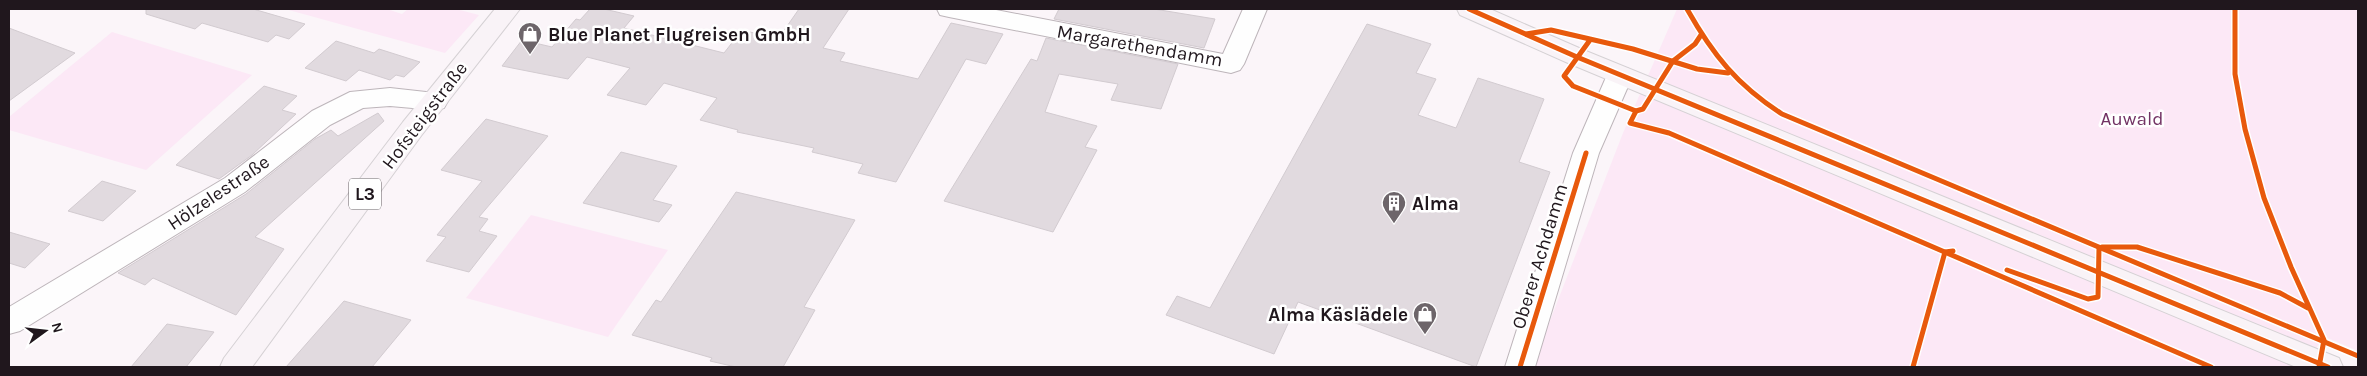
<svg xmlns="http://www.w3.org/2000/svg" width="2367" height="376" font-family="Karla,sans-serif">
  <style>
    .green { fill: #fce8f6 }
    .building { fill: #e1dadf; stroke: #d2cbd0 }
    .lines { fill: none; stroke-linecap: round; stroke-linejoin: round }
    .minor-casing { stroke: #bdb5ba; stroke-width: 2 }
    .major-casing { stroke: #d5d1d4; stroke-width: 2 }
    .minor { fill: #fefefe; fill-rule: evenodd }
    .major { fill: #f9f3f7; fill-rule: evenodd }
    .cycleway-casing { stroke: #fff; stroke-width: 8 }
    .cycleway { stroke: #e8590c; stroke-width: 5 }
    .labels { text-anchor: middle; stroke-width: 5; stroke-linejoin: round; paint-order: stroke }
    .shield { fill: #fff; stroke: #635d61; stroke-width: 1 }
    .shield-label { font-size: 18px; font-weight: bold; fill: #20171d }
    .poi-label { font-size: 19px; font-weight: bold; fill: #20171d; stroke: #fff; text-anchor: start }
    .street-label { font-size: 19px; fill: #20171d; stroke: #fff }
    .park-label { font-size: 19px; fill: #723364; stroke: #fff }
  </style>
  <rect width="100%" height="100%" fill="#fbf5f9"/>
  <!-- green -->
  <g class="green">
    <polygon points="285,9 387,9 402,14 408,9 456,9 479,15 445,53"/>
    <polygon points="1677,9 2358,9 2358,351 2323,336 2306,367 1532,367 1623,133"/>
    <polygon points="112,32 252,75 146,170 9,130 9,117"/>
    <polygon points="531,215 668,250 608,337 466,298"/>
  </g>
  <!-- building -->
  <g class="building">
    <polygon points="146,9 253,9 305,24 289,39 276,35 268,42 202,23 195,29 146,14"/>
    <polygon points="590,9 604,9 634,16 624,28 724,53 742,30 778,39 799,9 849,9 823,48 845,53 840,61 918,79 951,23 1003,34 986,64 966,59 896,182 858,173 863,164 812,152 814,148 737,132 738,130 700,120 717,98 664,83 646,105 607,95 630,68 587,57 568,79 502,66 522,40 552,47 576,19 580,20"/>
    <polygon points="1059,9 1154,9 1215,19 1204,48 1054,19"/>
    <polygon points="1367,24 1431,44 1416,73 1436,79 1418,115 1456,128 1478,78 1544,99 1519,162 1550,172 1476,367 1298,302 1274,354 1166,315 1177,296 1210,308"/>
    <polygon points="9,28 75,53 9,101"/>
    <polygon points="1046,38 1178,64 1161,109 1111,100 1118,84 1059,74 1045,112 1097,126 1085,147 1097,150 1053,232 944,201 1031,59 1037,61"/>
    <polygon points="336,41 374,53 379,49 420,62 404,77 396,75 390,80 359,70 346,81 305,68"/>
    <polygon points="264,86 297,96 282,110 296,114 252,155 219,179 176,165"/>
    <polygon points="378,113 384,121 255,237 284,249 236,315 153,278 145,285 118,273 246,194 315,139 331,130 338,136"/>
    <polygon points="486,119 548,136 479,217 488,219 479,231 497,236 469,272 426,261 446,237 437,235 482,181 441,170"/>
    <polygon points="621,152 677,166 653,200 672,205 659,222 583,203"/>
    <polygon points="102,181 136,191 103,221 68,211"/>
    <polygon points="736,192 855,220 804,307 815,310 783,367 736,367 710,361 712,358 632,335 656,300 661,302"/>
    <polygon points="9,232 50,244 25,268 9,263"/>
    <polygon points="344,301 411,320 372,367 286,367"/>
    <polygon points="167,324 214,332 186,367 131,367"/>
  </g>
  <g class="lines">
    <!-- minor casing -->
    <g class="minor-casing">
      <g id="minor">
        <polygon points="937,9 991,9 1223,54 1243,9 1267,9 1244,64 1240,70 1231,73 949,17 940,15"/>
        <polygon points="1620,66 1629,69 1633,75 1599,153 1535,367 1505,367 1573,153 1607,75 1611,69"/>
        <polygon points="390,88 444,94 448,101 444,108 435,110 390,106 363,108 330,125 245,192 20,331 9,334 9,307 225,178 312,111 350,92"/>
      </g>
    </g>
    <!-- major casing -->
    <g class="major-casing">
      <g id="major">
        <polygon points="495,9 520,9 421,136 252,367 220,367 224,358 403,122"/>
        <polygon points="1457,9 1490,9 1586,51 2339,358 2343,367 2296,367 1568,63 1460,15"/>
      </g>
    </g>
    <!-- minor -->
    <use href="#minor" class="minor"/>
    <!-- major -->
    <use href="#major" class="major"/>
    <!-- cycleway casing -->
    <g class="cycleway-casing">
      <g id="cycleway">
        <polyline points="1469,9 1577,57 2328,367"/>
        <path d="M1687 9C1713 55 1737 85 1782 114L2358 356"/>
        <polyline points="2235,9 2235,74 2245,129 2264,198 2291,267 2324,340 2319,367"/>
        <polyline points="1526,34 1551,30 1633,49 1697,69 1728,73"/>
        <polyline points="1590,40 1564,76 1573,86 1636,111 1643,109 1673,61 1695,44 1701,35"/>
        <polyline points="1636,111 1630,123 1669,133 2211,367"/>
        <polyline points="2102,247 2137,247 2280,293 2308,308"/>
        <polyline points="2007,270 2088,299 2098,297 2099,248"/>
        <polyline points="1520,367 1586,153"/>
        <polyline points="1913,367 1945,252 1953,251"/>
      </g>
    </g>
    <!-- cycleway -->
    <use href="#cycleway" class="cycleway"/>
  </g>
  <!-- icons -->
  <defs>
    <g id="shop-pin" transform="scale(1.25)"><path d="M0 17L-7.5 6A9.5 9.5 0 1 1 7.5 6Z" fill="#6d656a" stroke="#fff"/><path d="M-5-2.5h2.3a2.7 3.5 0 0 1 5.4 0H5L5.5 6h-11ZM-1.5-2.5h3a1.5 2.3 0 0 0-3 0Z" fill="#fff"/></g>
    <g id="building-pin" transform="scale(1.25)"><path d="M0 17L-7.5 6A9.5 9.5 0 1 1 7.5 6Z" fill="#6d656a" stroke="#fff"/><path d="M-4-6H4V6H1V3H-1V6H-4ZM-2.5-4.3h1.7v1.8h-1.7ZM.8-4.3h1.7v1.8H.8ZM-2.5-1h1.7V.8h-1.7ZM.8-1h1.7V.8H.8Z" fill="#fff"/></g>
  </defs>
  <g fill-rule="evenodd">
    <use href="#shop-pin" x="530" y="34"/>
    <use href="#building-pin" x="1394" y="203"/>
    <use href="#shop-pin" x="1425" y="314"/>
  </g>
  <g class="labels">
    <!-- shield labels -->
    <rect class="shield" x="349" y="178.5" width="32" height="31" rx="4"/>
    <g class="shield-label">
      <text x="365" y="200">L3</text>
    </g>
    <!-- poi labels -->
    <g class="poi-label">
      <text x="548" y="41">Blue Planet Flugreisen GmbH</text>
      <text x="1412" y="210">Alma</text>
      <text x="1408" y="321" text-anchor="end">Alma Käslädele</text>
    </g>
    <!-- street labels -->
    <g class="street-label">
      <text transform="translate(1140 45) rotate(10)" y="7">Margarethendamm</text>
      <text transform="translate(424 115) rotate(-53)" y="7">Hofsteigstraße</text>
      <text transform="translate(218 192) rotate(-34)" y="7">Hölzelestraße</text>
      <text transform="translate(1539 256) rotate(-73)" y="7">Oberer Achdamm</text>
    </g>
    <!-- park labels -->
    <g class="park-label">
      <text x="2132" y="125">Auwald</text>
    </g>
  </g>
  <!-- border -->
  <rect width="2367" height="376" fill="none" stroke="#20171d" stroke-width="20"/>
  <!-- north arrow -->
  <g transform="translate(45 331) rotate(75)" stroke="#ffffff" stroke-width="4" paint-order="stroke">
  <path d="M0-4L9 19L0 12L-9 19Z" fill="#20171d"/>
  <text y="-8" font-size="14" font-weight="bold" text-anchor="middle" fill="#20171d">N</text>
  </g>
</svg>
